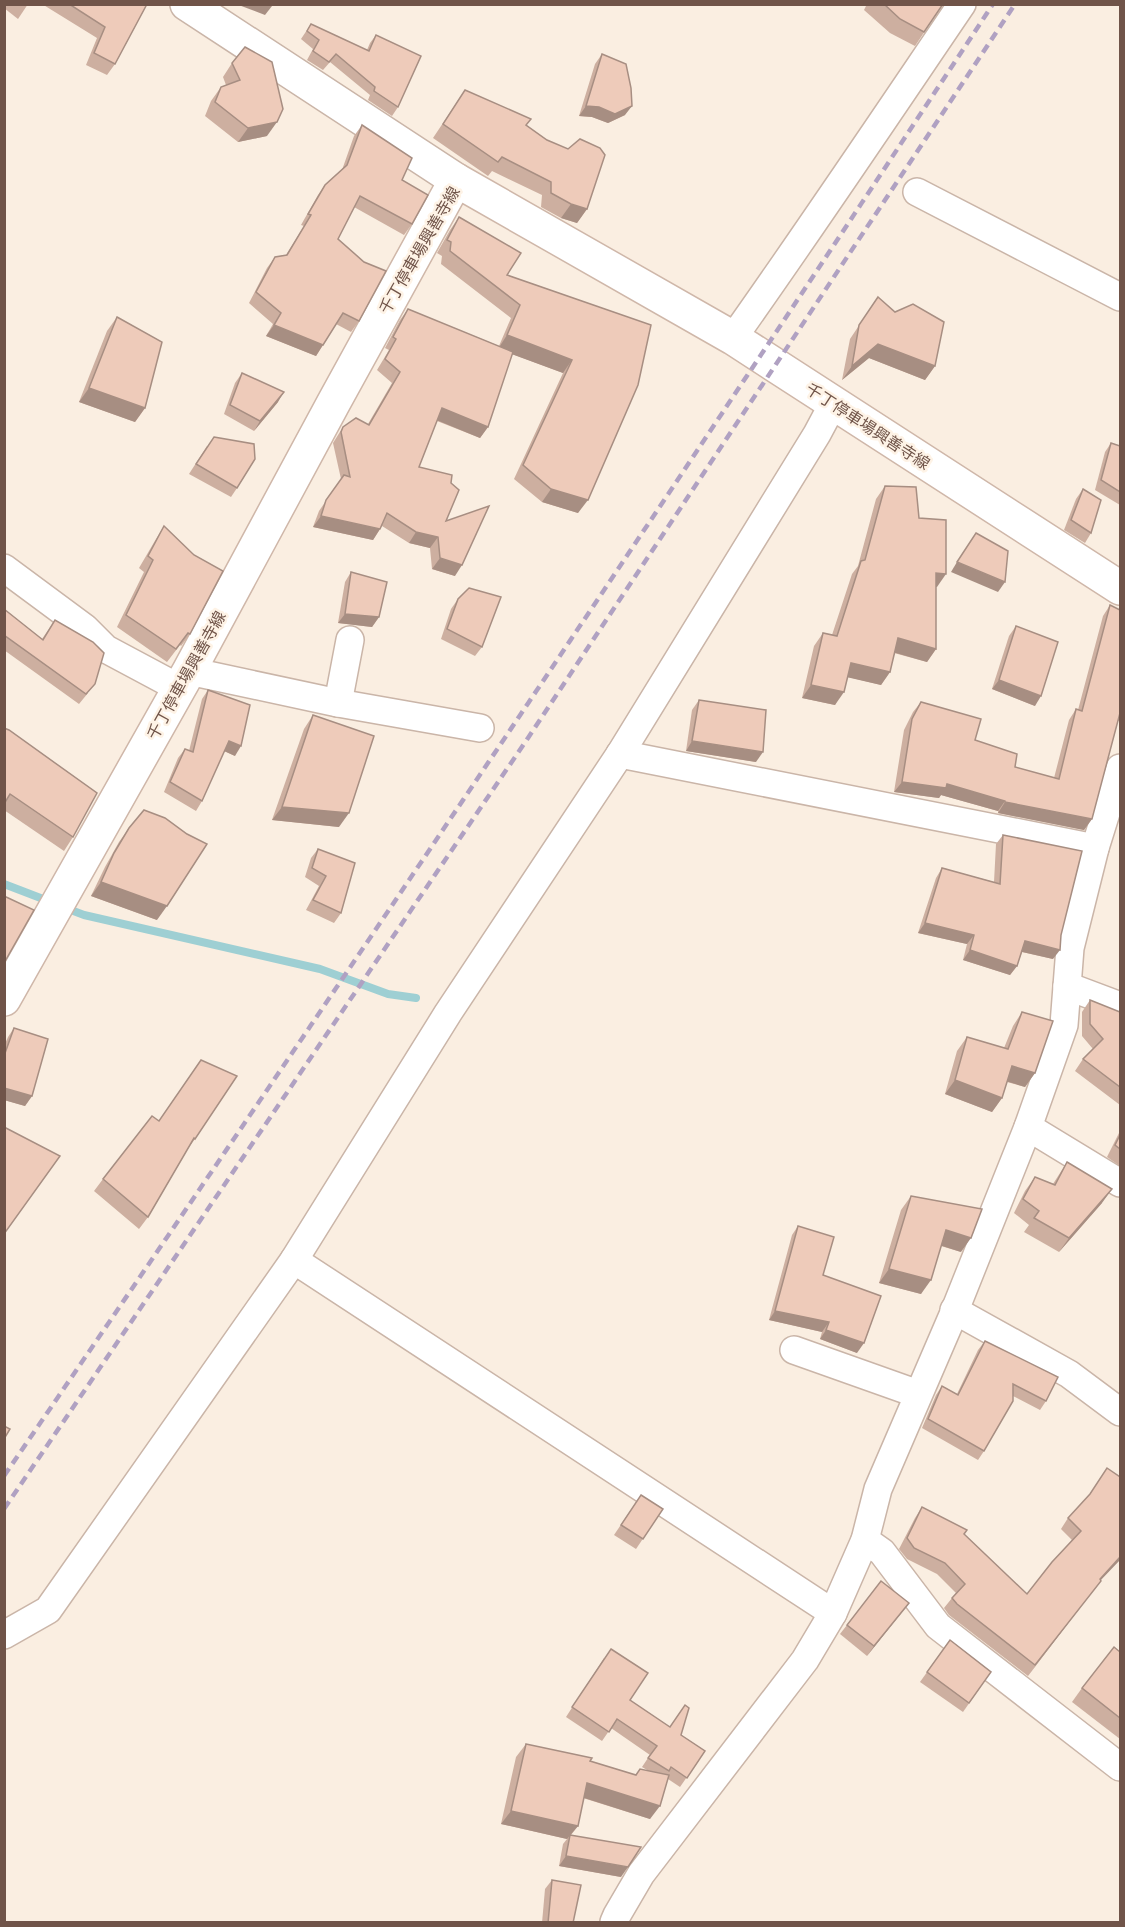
<svg xmlns="http://www.w3.org/2000/svg" width="1125" height="1927" font-family="'Titillium Web','Noto Sans JP',sans-serif">
  <style>
    .lines { fill: none; stroke-linecap: round; stroke-linejoin: round }
    .stream { stroke: #9ecfd3; stroke-width: 8 }
    .minor-casing { stroke: #cab5a8; stroke-width: 30 }
    .tertiary-casing { stroke: #cab5a8; stroke-width: 36 }
    .secondary-casing { stroke: #cfb7a9; stroke-width: 36 }
    .minor { stroke: #fff; stroke-width: 27 }
    .tertiary { stroke: #fff; stroke-width: 33 }
    .secondary { stroke: #fff; stroke-width: 33 }
    .rail { stroke: #b0a1c2; stroke-width: 4.5; stroke-dasharray: 9 6; stroke-linecap: butt }
    .wall { fill: #cdafa0 }
    .shaded-wall { fill: #a78e82 }
    .building { fill: #eecbba; stroke: #a78e82; stroke-width: 1.5 }
    .labels { text-anchor: middle; stroke-width: 5; stroke-linejoin: round; paint-order: stroke }
    .street-label { font-size: 16px; fill: #705449; stroke: #fef3e6 }
  </style>
  <rect width="100%" height="100%" fill="#faeee1"/>
  <g class="lines">
    <!-- stream -->
    <g class="stream">
      <polyline points="4,884 51,902"/>
      <polyline points="63,907 84,915 320,969 388,994 416,998"/>
    </g>
    <!-- minor casing -->
    <g class="minor-casing">
      <g id="minor">
        <polyline points="917,192 1120,297"/>
        <path d="M733 338C811 228 886 116 962 4"/>
        <polyline points="4,568 85,628 106,649 179,688"/>
        <polyline points="189,671 338,703 480,728"/>
        <polyline points="338,703 350,640"/>
        <polyline points="620,754 1095,848"/>
        <polyline points="1067,986 1120,1006"/>
        <polyline points="1028,1127 1120,1183"/>
        <polyline points="294,1260 833,1613"/>
        <polyline points="954,1310 1069,1374 1120,1412"/>
        <polyline points="794,1350 918,1394"/>
        <polyline points="865,1540 882,1552 938,1626 1120,1767"/>
        <polyline points="4,1635 48,1610 294,1260 448,1013 620,754 817,434 833,404"/>
        <polyline points="614,1922 617,1915 641,1874 805,1660 833,1613 865,1540 878,1489 953,1315 1028,1127 1064,1025 1070,948 1095,848 1120,768"/>
      </g>
    </g>
    <!-- tertiary casing -->
    <g class="tertiary-casing">
      <polyline id="tertiary" points="187,4 456,180"/>
    </g>
    <!-- secondary casing -->
    <g class="secondary-casing">
      <polyline id="secondary" points="4,999 189,671 334,402 456,180 733,338 1120,588"/>
    </g>
    <!-- minor -->
    <use href="#minor" class="minor"/>
    <!-- tertiary -->
    <use href="#tertiary" class="tertiary"/>
    <!-- secondary -->
    <use href="#secondary" class="secondary"/>
    <!-- rail -->
    <g class="rail">
      <path d="M4 1476C338 988 668 498 993 4"/>
      <polyline points="4,1509 528,738 1015,4"/>
    </g>
  </g>
  <!-- wall -->
  <g class="wall">
    <polygon points="4,4 28,4 18,19 4,8"/>
    <polygon points="42,4 147,4 115,64 107,75 86,65 97,38"/>
    <polygon points="867,4 943,4 915,46 890,33 864,10"/>
    <polygon points="311,24 367,50 370,43 376,35 398,107 392,116 368,100 370,95 330,62 323,70 307,60 313,49 301,39"/>
    <polygon points="602,54 625,115 608,123 592,117 579,116 595,64"/>
    <polygon points="232,63 267,136 238,142 205,116 211,101 221,87 226,85 223,77"/>
    <polygon points="465,90 526,125 587,209 577,223 561,218 541,207 542,195 492,171 488,176 433,138"/>
    <polygon points="362,125 402,180 412,224 404,235 354,207 338,239 359,321 351,332 336,324 316,356 266,336 273,324 249,303 267,268 275,257 286,255 304,226 301,225 318,195 325,185 342,170 354,136"/>
    <polygon points="459,217 507,275 651,325 578,513 542,502 514,479 563,373 512,354 488,427 480,438 437,421 419,467 446,521 455,576 432,569 430,548 409,543 382,526 373,540 313,527 319,511 341,479 333,443 343,427 368,424 392,383 377,370 389,350 385,348 400,320 408,309 499,346 511,318 441,264 442,256 437,253 450,230"/>
    <polygon points="878,297 935,366 925,380 869,358 842,380 850,339"/>
    <polygon points="117,317 145,408 135,422 79,402 107,331"/>
    <polygon points="242,373 278,402 254,431 224,414 235,383"/>
    <polygon points="1111,443 1120,446 1120,505 1095,490 1105,452"/>
    <polygon points="207,446 237,488 231,497 189,474"/>
    <polygon points="885,486 919,518 937,587 936,586 936,649 927,662 894,653 890,672 881,685 848,677 835,705 802,698 814,646 823,633 832,635 852,574 858,566 876,499"/>
    <polygon points="1083,489 1091,533 1085,543 1064,530 1076,499"/>
    <polygon points="164,526 190,634 181,646 180,645 167,662 117,627 144,572 139,568 156,539"/>
    <polygon points="351,572 379,617 372,627 338,623 345,582"/>
    <polygon points="458,599 482,647 475,656 441,639 451,609"/>
    <polygon points="1110,605 1120,610 1120,721 1118,721 1092,819 1084,830 998,813 998,811 941,795 939,798 894,792 904,730 913,712 921,702 1015,767 1054,778 1069,720 1076,709 1078,710 1103,616"/>
    <polygon points="4,609 42,639 55,620 88,693 79,704 4,650"/>
    <polygon points="1016,626 1035,706 992,689 1009,636"/>
    <polygon points="208,690 235,756 224,751 202,801 196,811 164,792 178,758 185,749 189,751 202,699"/>
    <polygon points="699,700 756,762 686,751 692,710"/>
    <polygon points="313,715 339,827 272,820 304,729"/>
    <polygon points="4,728 73,837 64,851 4,810"/>
    <polygon points="129,828 157,920 91,896 105,867 119,842"/>
    <polygon points="1003,835 1053,959 1022,952 1017,966 1010,975 963,960 967,944 918,933 936,878 942,868 994,882 996,844"/>
    <polygon points="318,849 341,913 334,923 306,910 319,886 305,877 311,858"/>
    <polygon points="1090,1000 1120,1012 1120,1105 1075,1071 1083,1059 1093,1049 1082,1036 1082,1012"/>
    <polygon points="1022,1012 1035,1073 1025,1087 1007,1082 1002,1098 992,1112 945,1094 957,1051 967,1037 1004,1048 1013,1026"/>
    <polygon points="14,1028 32,1096 25,1106 4,1100 4,1046 8,1037"/>
    <polygon points="159,1121 195,1139 186,1151 148,1217 139,1229 94,1191 103,1179"/>
    <polygon points="1120,1131 1120,1166 1107,1157"/>
    <polygon points="1067,1162 1102,1203 1059,1252 1024,1232 1029,1225 1014,1213 1025,1191 1035,1177 1053,1184"/>
    <polygon points="911,1196 961,1252 941,1246 921,1294 879,1283 901,1210"/>
    <polygon points="798,1226 823,1275 857,1353 820,1339 822,1332 769,1320 792,1235"/>
    <polygon points="985,1341 1046,1401 1040,1410 1013,1396 984,1451 978,1460 922,1428 936,1395 942,1386 957,1394 978,1350"/>
    <polygon points="1107,1468 1100,1581 1028,1676 949,1615 944,1608 956,1593 937,1574 907,1559 899,1549 915,1518 922,1507 964,1534 1027,1594 1072,1540 1061,1529 1068,1518 1088,1497"/>
    <polygon points="641,1495 663,1509 636,1549 614,1535"/>
    <polygon points="909,1603 867,1656 840,1634 847,1625"/>
    <polygon points="950,1640 991,1672 963,1712 920,1682"/>
    <polygon points="1120,1652 1120,1739 1072,1702 1082,1688"/>
    <polygon points="604,1658 630,1700 705,1751 680,1787 668,1779 650,1819 583,1798 578,1826 571,1835 621,1877 559,1866 563,1844 567,1839 501,1824 516,1757 526,1744 590,1761 636,1775 647,1770 642,1767 650,1755 611,1728 602,1741 566,1717"/>
    <polygon points="552,1880 573,1923 542,1923 545,1889"/>
  </g>
  <!-- shaded-wall -->
  <g class="shaded-wall">
    <polygon points="236,4 269,4 272,6 265,15"/>
    <polygon points="586,106 632,106 625,115 608,123 592,117 579,116"/>
    <polygon points="277,122 267,136 238,142 248,128"/>
    <polygon points="571,204 587,209 577,223 561,218"/>
    <polygon points="274,325 323,345 316,356 266,336"/>
    <polygon points="507,335 572,360 563,373 498,349"/>
    <polygon points="878,344 935,366 925,380 869,358 842,380 852,366"/>
    <polygon points="89,388 145,408 135,422 79,402"/>
    <polygon points="284,392 278,402 254,431 260,421"/>
    <polygon points="442,408 488,427 480,438 434,419"/>
    <polygon points="551,489 588,500 578,513 542,502"/>
    <polygon points="321,516 380,529 373,540 313,527"/>
    <polygon points="416,532 438,537 430,548 409,543"/>
    <polygon points="440,558 462,565 455,576 432,569"/>
    <polygon points="957,562 1005,582 998,592 951,572"/>
    <polygon points="936,573 946,574 937,587 927,586"/>
    <polygon points="345,614 379,617 372,627 338,623"/>
    <polygon points="898,638 936,649 927,662 889,651"/>
    <polygon points="851,663 890,672 881,685 842,676"/>
    <polygon points="999,680 1041,696 1035,706 992,689"/>
    <polygon points="811,685 844,692 835,705 802,698"/>
    <polygon points="229,741 241,746 235,756 222,750"/>
    <polygon points="692,741 763,752 756,762 686,751"/>
    <polygon points="902,782 947,784 1005,801 998,811 941,795 939,798 894,792"/>
    <polygon points="1005,802 1092,819 1084,830 998,813"/>
    <polygon points="282,807 349,813 339,827 272,820"/>
    <polygon points="101,882 167,906 157,920 91,896"/>
    <polygon points="925,923 974,935 967,944 918,933"/>
    <polygon points="1025,941 1060,950 1053,959 1018,951"/>
    <polygon points="970,950 1017,966 1010,975 963,960"/>
    <polygon points="1012,1066 1035,1073 1025,1087 1002,1080"/>
    <polygon points="955,1080 1002,1098 992,1112 945,1094"/>
    <polygon points="4,1088 32,1096 25,1106 4,1100"/>
    <polygon points="1112,1189 1102,1203 1059,1252 1069,1238"/>
    <polygon points="946,1230 971,1238 961,1252 936,1244"/>
    <polygon points="889,1269 931,1280 921,1294 879,1283"/>
    <polygon points="775,1311 829,1322 822,1332 769,1320"/>
    <polygon points="826,1330 864,1343 857,1353 820,1339"/>
    <polygon points="1120,1557 1120,1560 1100,1581 1028,1676 1100,1579"/>
    <polygon points="909,1603 902,1612 867,1656 874,1646"/>
    <polygon points="587,1783 660,1806 650,1819 578,1796"/>
    <polygon points="511,1811 578,1826 567,1839 501,1824"/>
    <polygon points="566,1856 628,1867 621,1877 559,1866"/>
  </g>
  <!-- building -->
  <g class="building">
    <polygon points="69,4 147,4 115,64 94,53 105,27"/>
    <polygon points="884,4 943,4 924,32 900,19"/>
    <polygon points="311,24 369,51 376,35 421,56 398,107 374,91 375,87 336,54 329,62 313,51 319,40 307,31"/>
    <polygon points="245,47 272,62 283,109 277,122 248,128 215,102 221,87 240,80 232,63"/>
    <polygon points="602,54 626,64 631,88 632,106 615,114 599,107 586,106"/>
    <polygon points="465,90 531,119 526,125 547,140 568,149 580,139 600,148 605,155 587,209 571,204 551,193 551,182 502,157 498,162 443,124"/>
    <polygon points="362,125 412,158 402,180 428,195 412,224 360,196 338,239 364,262 386,271 359,321 343,313 323,345 274,325 281,313 256,292 275,257 287,255 311,215 308,214 325,185 347,165"/>
    <polygon points="459,217 521,253 507,275 651,325 638,385 588,500 551,489 523,465 572,360 507,335 520,305 450,251 451,242 447,240"/>
    <polygon points="878,297 895,312 913,304 944,322 935,366 878,344 852,366 859,325"/>
    <polygon points="408,309 513,352 488,427 442,408 419,467 452,475 451,483 459,490 446,521 489,506 462,565 440,558 438,537 416,532 387,513 380,529 321,516 326,500 344,475 350,477 341,432 343,427 356,418 369,425 400,372 385,359 396,339 393,337"/>
    <polygon points="117,317 162,342 145,408 89,388"/>
    <polygon points="242,373 284,392 260,421 230,405"/>
    <polygon points="214,437 254,444 255,459 237,488 196,464"/>
    <polygon points="1111,443 1120,446 1120,492 1101,480"/>
    <polygon points="885,486 916,487 919,518 946,520 946,574 936,573 936,649 898,638 890,672 851,663 844,692 811,685 823,633 837,636 861,561 865,560"/>
    <polygon points="1083,489 1101,500 1091,533 1071,520"/>
    <polygon points="164,526 194,555 223,571 190,634 188,633 176,649 126,615 153,560 148,556"/>
    <polygon points="976,533 1008,551 1005,582 957,562"/>
    <polygon points="351,572 387,582 379,617 345,614"/>
    <polygon points="469,588 501,597 482,647 447,629 458,599"/>
    <polygon points="1110,605 1120,610 1120,713 1092,819 1005,802 1005,801 947,784 946,788 902,782 912,719 921,702 981,719 975,740 1017,754 1015,767 1059,779 1076,709 1082,711"/>
    <polygon points="4,609 43,640 55,620 93,642 104,653 95,684 86,694 4,635"/>
    <polygon points="1016,626 1058,642 1041,696 999,680"/>
    <polygon points="208,690 250,705 241,746 229,741 202,801 170,782 185,749 193,752"/>
    <polygon points="699,700 766,710 763,752 692,741"/>
    <polygon points="313,715 374,736 349,813 282,807"/>
    <polygon points="4,728 9,730 97,793 73,837 10,794 4,804"/>
    <polygon points="144,810 165,818 187,834 207,844 167,906 101,882 114,853 129,828"/>
    <polygon points="1003,835 1082,851 1061,935 1060,950 1025,941 1017,966 970,950 974,935 925,923 942,868 1000,884"/>
    <polygon points="318,849 355,863 341,913 313,900 326,876 312,868"/>
    <polygon points="4,896 34,910 4,963"/>
    <polygon points="1090,1000 1120,1012 1120,1087 1083,1059 1103,1039 1090,1024"/>
    <polygon points="1022,1012 1053,1021 1035,1073 1012,1066 1002,1098 955,1080 967,1037 1008,1049"/>
    <polygon points="14,1028 48,1039 32,1096 4,1088 4,1056"/>
    <polygon points="201,1060 237,1076 195,1139 194,1138 148,1217 103,1179 152,1116 159,1121"/>
    <polygon points="4,1127 60,1156 4,1234"/>
    <polygon points="1120,1135 1120,1149 1115,1145"/>
    <polygon points="1067,1162 1112,1189 1069,1238 1034,1218 1039,1211 1023,1199 1035,1177 1055,1185"/>
    <polygon points="911,1196 982,1209 971,1238 946,1230 931,1280 889,1269"/>
    <polygon points="798,1226 834,1237 823,1275 881,1296 864,1343 826,1330 829,1322 775,1311"/>
    <polygon points="985,1341 1058,1377 1046,1401 1013,1384 1013,1401 984,1451 928,1419 942,1386 958,1395"/>
    <polygon points="4,1426 10,1429 4,1439"/>
    <polygon points="1107,1468 1120,1477 1120,1557 1100,1579 1101,1581 1035,1665 957,1604 952,1598 965,1584 945,1563 914,1548 907,1538 922,1507 967,1530 964,1534 1027,1594 1052,1562 1081,1531 1068,1518 1090,1494"/>
    <polygon points="641,1495 663,1509 643,1539 621,1525"/>
    <polygon points="881,1581 909,1603 874,1646 847,1625"/>
    <polygon points="950,1640 991,1672 969,1703 927,1672"/>
    <polygon points="1114,1647 1120,1652 1120,1718 1082,1688"/>
    <polygon points="611,1649 648,1673 630,1700 670,1727 685,1705 689,1708 681,1735 705,1751 687,1778 671,1767 669,1771 648,1758 657,1746 617,1719 609,1732 572,1707"/>
    <polygon points="526,1744 592,1758 590,1761 636,1775 640,1769 669,1775 660,1806 587,1783 578,1826 511,1811"/>
    <polygon points="570,1835 641,1847 628,1867 566,1856"/>
    <polygon points="552,1880 581,1885 573,1923 548,1923"/>
  </g>
  <g class="labels">
    <!-- street labels -->
    <g class="street-label">
      <text transform="translate(419 250) rotate(-60)" y="6">千丁停車場興善寺線</text>
      <text transform="translate(868 426) rotate(33)" y="6">千丁停車場興善寺線</text>
      <text transform="translate(186 675) rotate(-61)" y="6">千丁停車場興善寺線</text>
    </g>
  </g>
  <!-- border -->
  <rect width="1125" height="1927" fill="none" stroke="#705449" stroke-width="12"/>
</svg>
